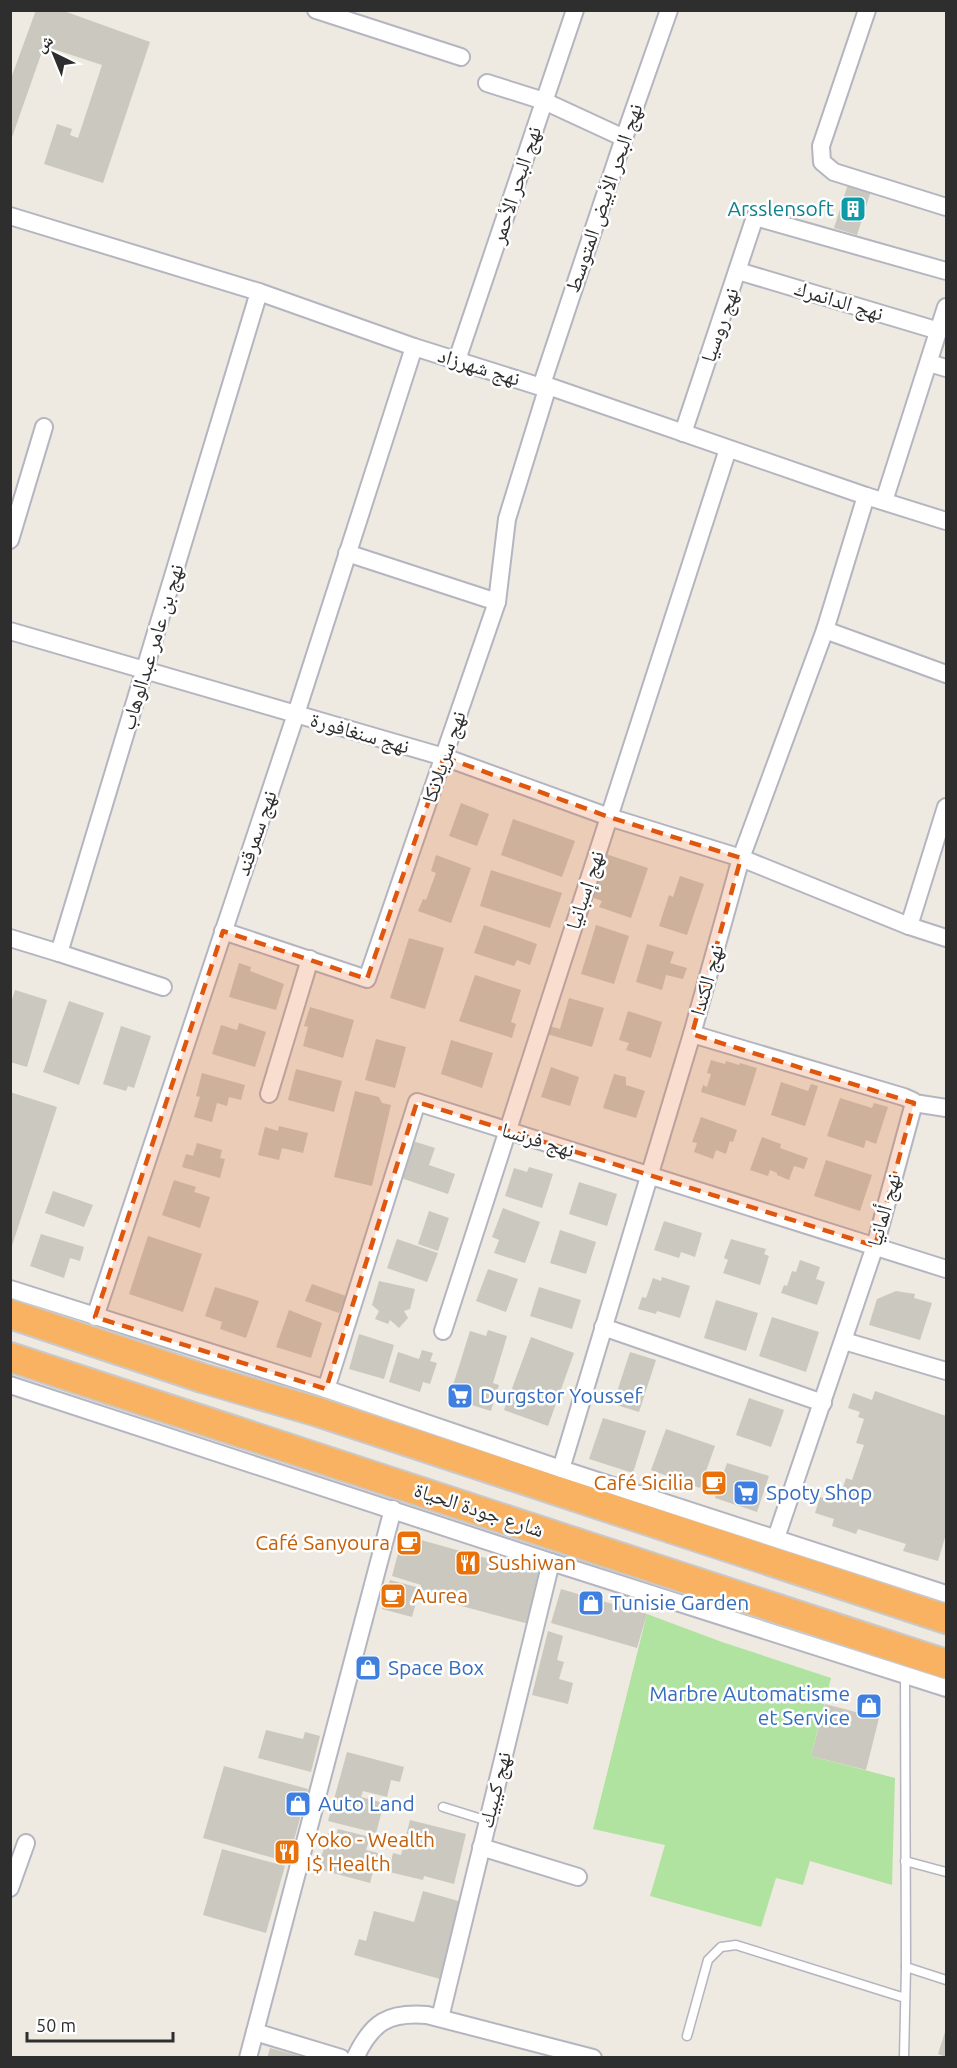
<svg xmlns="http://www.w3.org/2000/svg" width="957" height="2068" font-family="Ubuntu,'Noto Naskh Arabic',sans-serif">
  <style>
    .green { fill: #b0e2a0 }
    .building { fill: #cac8bf }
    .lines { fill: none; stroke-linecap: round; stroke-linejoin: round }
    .lane-casing { stroke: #b4b5c0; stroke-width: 11 }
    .street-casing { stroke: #b4b5c0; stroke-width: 20 }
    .highway-casing { stroke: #c9c9c9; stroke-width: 32 }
    .lane { stroke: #fff; stroke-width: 8 }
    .street { stroke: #fff; stroke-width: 16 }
    .highway { stroke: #f9b261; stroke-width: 28 }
    .marked { fill: #df570e; fill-opacity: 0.2; stroke: #df570e; stroke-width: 4.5; stroke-dasharray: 12 8; stroke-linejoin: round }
    .labels { text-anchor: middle; stroke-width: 5; stroke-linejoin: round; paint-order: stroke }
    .street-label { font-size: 21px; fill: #2e2e2e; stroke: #fff }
    .culture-label { font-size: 21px; fill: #0d838f; stroke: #fff; text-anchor: end }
    .shop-label { font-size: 21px; fill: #366cbe; stroke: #fff; text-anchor: start }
    .food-label { font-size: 21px; fill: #c56008; stroke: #fff; text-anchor: start }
  </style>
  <rect width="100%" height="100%" fill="#eeeae1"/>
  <!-- green -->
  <polygon class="green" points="647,1614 722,1642 831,1678 811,1756 895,1778 892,1885 810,1861 803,1885 776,1878 761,1927 650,1896 665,1845 593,1829"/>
  <!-- building -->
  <g class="building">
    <polygon points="36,10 61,10 150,42 103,183 44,164 57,124 72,129 70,135 78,138 102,65 44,46 10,143 10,81"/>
    <polygon points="848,184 871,191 857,235 834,228"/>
    <polygon points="461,803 489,814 477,846 449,836"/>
    <polygon points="513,819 575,841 562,877 501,855"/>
    <polygon points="606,854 648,868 631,918 599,907 602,901 591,897"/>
    <polygon points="436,855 471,868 451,923 418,911 423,899 426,900 436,873 431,871"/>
    <polygon points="491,870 562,893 550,928 480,906"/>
    <polygon points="680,876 704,884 687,935 659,926 669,895 673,897"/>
    <polygon points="484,925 537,944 530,965 517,960 514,966 474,953"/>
    <polygon points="596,925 629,936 614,984 581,974"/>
    <polygon points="409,938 444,948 425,1009 390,998"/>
    <polygon points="647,944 674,952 670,963 687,968 683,979 666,975 662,990 636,982"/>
    <polygon points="239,963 251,967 250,971 284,984 276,1010 229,997"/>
    <polygon points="475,975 521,990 511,1022 516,1024 512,1038 459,1021"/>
    <polygon points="15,990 47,1000 27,1067 10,1062 10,1006"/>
    <polygon points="569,998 604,1008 592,1047 547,1034 549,1026 560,1029"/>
    <polygon points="69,1001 104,1013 79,1085 43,1072"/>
    <polygon points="310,1007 354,1020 343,1058 303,1046 308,1027 304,1026"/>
    <polygon points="628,1011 662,1022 651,1058 626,1050 629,1043 619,1040"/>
    <polygon points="239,1023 266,1032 255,1067 212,1054 221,1025 237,1030"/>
    <polygon points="121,1026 151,1036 134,1088 128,1086 126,1091 103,1084"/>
    <polygon points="376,1039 406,1047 395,1088 365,1080"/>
    <polygon points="451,1040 493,1053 482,1088 441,1074"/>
    <polygon points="711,1060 725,1064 726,1061 739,1065 740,1063 757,1068 745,1106 701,1092 703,1085 707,1087 711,1074 707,1073"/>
    <polygon points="551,1067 579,1077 570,1106 541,1097"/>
    <polygon points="296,1069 342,1081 334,1112 288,1100"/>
    <polygon points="202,1073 245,1085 241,1100 229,1097 227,1106 217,1103 212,1122 194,1117 200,1097 196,1096"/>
    <polygon points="614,1074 626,1077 626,1085 645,1091 636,1118 603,1108"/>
    <polygon points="781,1082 808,1091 811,1084 818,1086 805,1126 771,1115"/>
    <polygon points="355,1091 379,1097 382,1103 391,1105 372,1186 334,1177"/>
    <polygon points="10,1092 57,1107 11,1249 10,1249"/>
    <polygon points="840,1098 872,1108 874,1103 888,1107 876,1144 866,1140 864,1148 827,1136"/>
    <polygon points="701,1117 737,1130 733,1142 730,1141 726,1154 716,1150 713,1159 694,1152 697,1143 692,1142"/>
    <polygon points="279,1126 308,1133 303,1153 282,1148 279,1160 258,1155 265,1127 278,1131"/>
    <polygon points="762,1137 781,1144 780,1148 808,1158 804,1169 794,1166 789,1180 777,1175 777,1173 770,1170 768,1176 750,1170"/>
    <polygon points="413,1141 435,1148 429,1165 455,1174 448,1194 401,1178"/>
    <polygon points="197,1143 222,1150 220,1158 225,1159 220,1178 182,1167 186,1154 193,1156"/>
    <polygon points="826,1160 872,1175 860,1211 814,1196"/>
    <polygon points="529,1167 553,1174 542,1208 505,1196 514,1168 527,1172"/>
    <polygon points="174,1180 196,1187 194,1192 210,1197 200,1228 162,1215"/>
    <polygon points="579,1182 617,1194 607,1226 569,1214"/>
    <polygon points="53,1191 93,1205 84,1227 45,1213"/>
    <polygon points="503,1208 540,1222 525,1263 494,1253 499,1240 492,1237"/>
    <polygon points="429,1211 449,1218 438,1251 418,1244"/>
    <polygon points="664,1221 702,1233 695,1257 681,1252 679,1258 654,1250"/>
    <polygon points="560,1230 596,1242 586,1274 550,1263"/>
    <polygon points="41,1234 84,1247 80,1261 70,1258 64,1278 30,1266"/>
    <polygon points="148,1236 202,1254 183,1312 129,1294"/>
    <polygon points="397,1239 438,1253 427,1282 387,1268"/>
    <polygon points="731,1239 766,1249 764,1254 769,1256 760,1285 723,1273 728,1260 724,1258"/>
    <polygon points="800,1260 820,1267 816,1279 825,1282 817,1305 781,1293 784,1285 787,1286 792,1271 796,1272"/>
    <polygon points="488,1269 518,1279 506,1312 476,1301"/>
    <polygon points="662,1277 690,1286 680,1318 657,1311 656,1314 638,1309 642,1297 646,1298 653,1278 661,1281"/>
    <polygon points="379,1281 415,1289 410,1309 404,1311 408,1318 399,1328 390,1320 388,1324 375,1319 379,1311 372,1305"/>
    <polygon points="312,1284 346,1296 339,1313 305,1301"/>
    <polygon points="215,1287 259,1301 246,1338 220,1329 222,1322 205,1316"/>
    <polygon points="539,1287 581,1300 572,1329 530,1316"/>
    <polygon points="896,1291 915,1294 914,1298 932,1303 920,1340 869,1325 877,1299"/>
    <polygon points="716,1300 758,1313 746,1351 704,1338"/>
    <polygon points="289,1310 322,1323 311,1358 276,1347"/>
    <polygon points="772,1317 819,1332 806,1372 759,1356"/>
    <polygon points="488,1330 507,1336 493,1383 499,1385 491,1411 449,1398 470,1331 486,1336"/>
    <polygon points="359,1334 394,1345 384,1379 349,1369"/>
    <polygon points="531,1337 574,1353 548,1426 504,1410"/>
    <polygon points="422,1350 433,1353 430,1361 437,1363 430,1384 423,1382 420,1392 389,1382 398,1352 419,1359"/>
    <polygon points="630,1352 656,1360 639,1412 613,1404"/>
    <polygon points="875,1391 946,1416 946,1534 938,1561 903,1551 906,1544 858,1529 856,1534 832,1526 834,1519 815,1513 820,1497 831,1500 832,1496 843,1499 847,1488 843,1487 846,1478 852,1480 864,1445 856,1443 864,1419 858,1417 860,1412 848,1408 853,1393 872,1400"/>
    <polygon points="749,1398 784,1410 771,1447 736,1435"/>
    <polygon points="603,1418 646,1431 633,1473 589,1459"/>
    <polygon points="666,1429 715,1446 700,1488 651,1470"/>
    <polygon points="727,1463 769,1476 757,1512 715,1498"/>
    <polygon points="403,1535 543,1574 529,1624 439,1600 441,1595 420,1589 421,1585 392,1576"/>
    <polygon points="390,1580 420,1588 412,1617 382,1609"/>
    <polygon points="561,1589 647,1614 637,1648 551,1623"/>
    <polygon points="548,1631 563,1636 557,1660 564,1662 559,1679 573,1683 568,1704 532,1695"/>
    <polygon points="825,1704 879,1718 866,1770 811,1756"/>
    <polygon points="266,1730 303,1739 305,1732 320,1736 311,1772 258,1758"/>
    <polygon points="347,1752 404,1767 400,1782 391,1780 387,1797 363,1791 361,1797 384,1803 376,1833 328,1821"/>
    <polygon points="224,1766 308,1789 288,1862 203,1838"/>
    <polygon points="410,1820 466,1834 454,1884 424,1876 423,1880 389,1872 393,1853 401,1855"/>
    <polygon points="338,1829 370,1837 366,1850 378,1853 370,1883 318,1869 328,1833 336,1835"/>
    <polygon points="222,1849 285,1866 266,1933 203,1915"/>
    <polygon points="423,1891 462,1902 440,1979 354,1955 359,1939 366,1941 374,1911 414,1922"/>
    <polygon points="946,2029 946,2057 938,2054"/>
    <polygon points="270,2048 303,2057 303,2058 267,2058"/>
  </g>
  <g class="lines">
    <!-- lane casing -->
    <g class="lane-casing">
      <g id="lane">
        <polyline points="905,1674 906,1967 946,1980"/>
        <polyline points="443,1807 488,1821"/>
        <polyline points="905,1861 946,1872"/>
        <polyline points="687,2036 708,1960 721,1947 736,1945 905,1998"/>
        <polyline points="904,2058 906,1967"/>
      </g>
    </g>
    <!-- street casing -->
    <g class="street-casing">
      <g id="street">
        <polyline points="316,10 461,57"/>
        <polyline points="867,10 821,146 822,162 834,172 946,207"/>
        <polyline points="487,83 544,101 624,138"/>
        <polyline points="10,216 259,292 414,347 541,387 548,386 866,496 946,521"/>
        <polyline points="738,271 939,331"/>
        <polyline points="457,360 575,10"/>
        <polyline points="929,363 946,368"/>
        <polyline points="541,387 624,138 669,10"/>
        <polyline points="683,433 755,217 946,271"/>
        <polyline points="884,501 946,307"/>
        <polyline points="10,540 44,427"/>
        <polyline points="347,553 497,602"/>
        <polyline points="825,630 946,674"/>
        <polyline points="10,631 444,757 609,817 741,858 909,926 946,938"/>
        <polyline points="909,926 946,807"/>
        <polyline points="223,931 367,979 497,602 507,519 548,386"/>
        <polyline points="10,938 59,953 259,292"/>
        <polyline points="59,953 163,987"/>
        <polyline points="692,1034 904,1097 913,1101 914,1103 946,1108"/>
        <polyline points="269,1094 310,959"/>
        <polyline points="10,1289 326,1389 561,1469 946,1594"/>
        <polyline points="95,1317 296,714 414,347"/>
        <polyline points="603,1327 823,1403"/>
        <polyline points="443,1331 728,449"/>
        <polyline points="844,1341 946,1371"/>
        <polyline points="10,1385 551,1562 946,1688"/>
        <polyline points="326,1389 417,1102 946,1269"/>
        <polyline points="561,1469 692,1034 741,858 825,630 866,496"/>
        <polyline points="776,1538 875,1246 914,1103"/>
        <polyline points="481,1847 578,1877"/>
        <polyline points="10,1888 26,1843"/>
        <polyline points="440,2018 551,1562"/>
        <polyline points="255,2032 341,2058"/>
        <polyline points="248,2058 393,1509"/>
        <path d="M355 2058C372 2022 388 2012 427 2015L593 2058"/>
      </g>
    </g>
    <!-- highway casing -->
    <g class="highway-casing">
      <g id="highway">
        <polyline points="10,1314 202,1378 318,1412 946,1619"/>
        <polyline points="10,1357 946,1664"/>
      </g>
    </g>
    <!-- lane -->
    <use href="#lane" class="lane"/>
    <!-- street -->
    <use href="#street" class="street"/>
    <!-- highway -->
    <use href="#highway" class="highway"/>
  </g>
  <!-- marked area -->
  <path class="marked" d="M444 757 609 817 741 858 692 1034 914 1103 875 1246 417 1102 326 1389 95 1317 223 931 367 979Z"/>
  <!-- icons -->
  <defs>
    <g id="building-square" transform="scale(1.35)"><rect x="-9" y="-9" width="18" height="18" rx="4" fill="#0f9aa8" stroke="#fff"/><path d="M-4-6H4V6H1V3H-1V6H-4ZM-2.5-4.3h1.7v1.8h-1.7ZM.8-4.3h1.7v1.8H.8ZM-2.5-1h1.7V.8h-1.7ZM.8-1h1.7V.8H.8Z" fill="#fff"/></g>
    <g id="supermarket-square" transform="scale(1.35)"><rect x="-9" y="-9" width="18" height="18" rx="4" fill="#3f7fe0" stroke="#fff"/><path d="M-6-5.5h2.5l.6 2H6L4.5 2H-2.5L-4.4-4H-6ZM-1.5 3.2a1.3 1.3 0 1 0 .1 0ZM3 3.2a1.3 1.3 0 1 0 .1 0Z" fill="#fff"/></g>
    <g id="cafe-square" transform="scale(1.35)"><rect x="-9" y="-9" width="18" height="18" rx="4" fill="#e8710a" stroke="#fff"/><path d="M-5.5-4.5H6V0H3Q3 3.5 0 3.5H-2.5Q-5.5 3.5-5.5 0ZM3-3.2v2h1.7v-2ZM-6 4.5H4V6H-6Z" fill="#fff"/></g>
    <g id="restaurant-square" transform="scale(1.35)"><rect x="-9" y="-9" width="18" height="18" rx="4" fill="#e8710a" stroke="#fff"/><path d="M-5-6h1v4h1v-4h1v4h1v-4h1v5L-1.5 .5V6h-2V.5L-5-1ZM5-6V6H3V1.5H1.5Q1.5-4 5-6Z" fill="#fff"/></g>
    <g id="shop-square" transform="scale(1.35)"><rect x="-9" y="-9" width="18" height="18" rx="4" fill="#3f7fe0" stroke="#fff"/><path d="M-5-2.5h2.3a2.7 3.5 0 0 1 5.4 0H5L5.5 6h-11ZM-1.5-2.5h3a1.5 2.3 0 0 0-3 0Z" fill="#fff"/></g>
  </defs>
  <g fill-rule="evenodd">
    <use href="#building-square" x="853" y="209"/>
    <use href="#supermarket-square" x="460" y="1396"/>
    <use href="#cafe-square" x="714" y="1483"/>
    <use href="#supermarket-square" x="746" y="1493"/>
    <use href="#cafe-square" x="409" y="1543"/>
    <use href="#restaurant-square" x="468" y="1563"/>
    <use href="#cafe-square" x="393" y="1596"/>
    <use href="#shop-square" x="591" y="1603"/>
    <use href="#shop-square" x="368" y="1668"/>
    <use href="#shop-square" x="869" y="1706"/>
    <use href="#shop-square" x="298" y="1804"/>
    <use href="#restaurant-square" x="287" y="1852"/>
  </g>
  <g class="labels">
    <!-- street labels -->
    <g class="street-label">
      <text transform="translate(516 185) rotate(-72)" y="7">نهج البحر الأحمر</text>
      <text transform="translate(604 198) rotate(-71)" y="7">نهج البحر الأبيض المتوسط</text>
      <text transform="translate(839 301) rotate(17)" y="7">نهج الدانمرك</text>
      <text transform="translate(720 325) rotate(-71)" y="7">نهج روسيا</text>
      <text transform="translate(479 367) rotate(17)" y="7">نهج شهرزاد</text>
      <text transform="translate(152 647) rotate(-73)" y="7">نهج بن عامر عبدالوهاب</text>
      <text transform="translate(360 733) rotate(16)" y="7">نهج سنغافورة</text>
      <text transform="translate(444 757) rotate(-71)" y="7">نهج سريلانكا</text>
      <text transform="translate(256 833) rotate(-71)" y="7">نهج سمرقند</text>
      <text transform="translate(585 890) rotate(-72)" y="7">نهج إسبانيا</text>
      <text transform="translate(707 980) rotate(-74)" y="7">نهج الكندا</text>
      <text transform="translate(538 1140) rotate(17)" y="7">نهج فرنسا</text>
      <text transform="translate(884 1210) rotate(-74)" y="7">نهج ألمانيا</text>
      <text transform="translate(479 1510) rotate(18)" y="7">شارع جودة الحياة</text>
      <text transform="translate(495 1790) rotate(-76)" y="7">نهج كيبيك</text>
    </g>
    <!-- culture labels -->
    <g class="culture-label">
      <text x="834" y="216">Arsslensoft</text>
    </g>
    <!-- shop labels -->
    <g class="shop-label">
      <text x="480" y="1403">Durgstor Youssef</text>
      <text x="766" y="1500">Spoty Shop</text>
      <text x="610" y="1610">Tunisie Garden</text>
      <text x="388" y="1675">Space Box</text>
      <text x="850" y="1701" text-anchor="end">Marbre Automatisme<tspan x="850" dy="24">et Service</tspan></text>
      <text x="318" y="1811">Auto Land</text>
    </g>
    <!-- food labels -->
    <g class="food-label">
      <text x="694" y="1490" text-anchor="end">Café Sicilia</text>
      <text x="390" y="1550" text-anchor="end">Café Sanyoura</text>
      <text x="488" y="1570">Sushiwan</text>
      <text x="412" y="1603">Aurea</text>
      <text x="306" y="1847">Yoko - Wealth<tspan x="306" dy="24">I$ Health</tspan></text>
    </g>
  </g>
  <!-- border -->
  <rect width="957" height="2068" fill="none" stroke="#2e2e2e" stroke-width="24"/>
  <!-- north arrow -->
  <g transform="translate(54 54) rotate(317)" stroke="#ffffff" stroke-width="4.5" paint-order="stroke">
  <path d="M0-4.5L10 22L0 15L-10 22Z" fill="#2e2e2e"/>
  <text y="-9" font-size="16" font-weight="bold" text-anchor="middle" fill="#2e2e2e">ش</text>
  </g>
  <!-- scale -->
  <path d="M27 2032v9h146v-9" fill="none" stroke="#2e2e2e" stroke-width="3"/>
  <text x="36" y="2032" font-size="18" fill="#2e2e2e" stroke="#ffffff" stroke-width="4.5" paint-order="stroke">50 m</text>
</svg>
